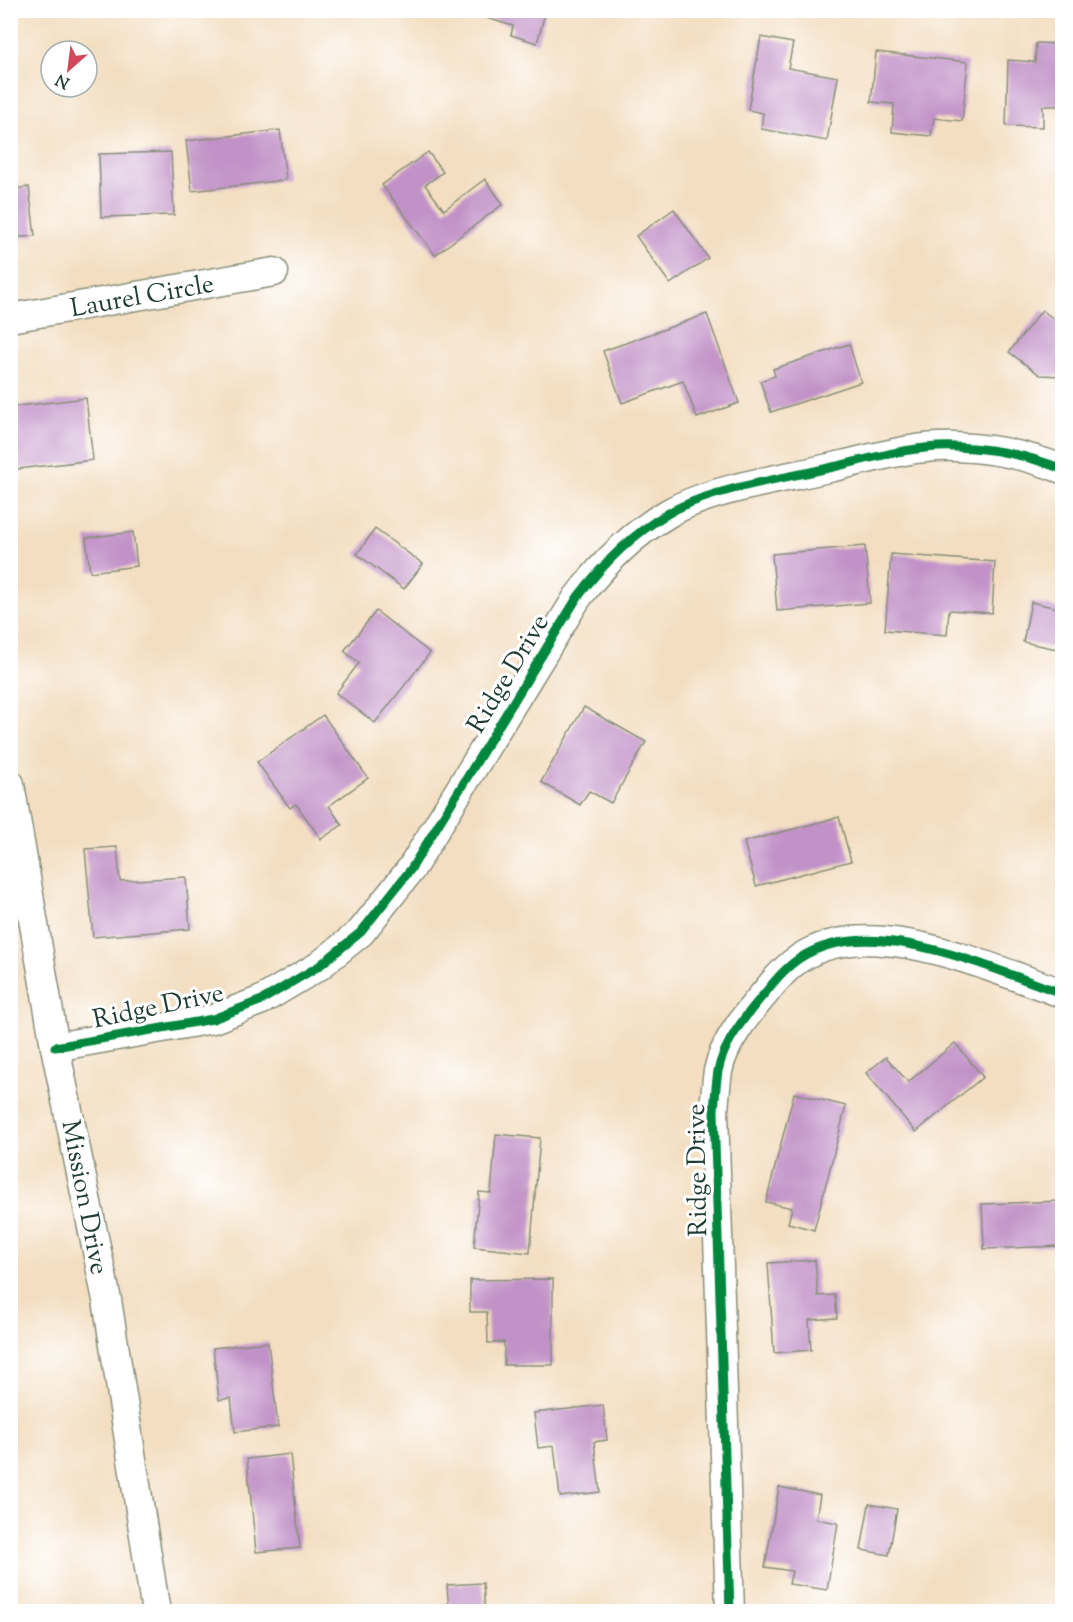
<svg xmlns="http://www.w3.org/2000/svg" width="1073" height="1622" font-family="'Sorts Mill Goudy',serif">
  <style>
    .building { fill: #c192c7 }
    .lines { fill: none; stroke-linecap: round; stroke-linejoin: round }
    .street-casing { stroke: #898e7a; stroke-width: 31 }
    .street { stroke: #fff; stroke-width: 28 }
    .cycleway-casing { stroke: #fff; stroke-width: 13 }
    .cycleway { stroke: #00873e; stroke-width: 9 }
    .labels { text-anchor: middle; stroke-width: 6; stroke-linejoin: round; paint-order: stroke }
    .street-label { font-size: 26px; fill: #1f3d34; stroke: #fff }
  </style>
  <rect width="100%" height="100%" fill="#fff"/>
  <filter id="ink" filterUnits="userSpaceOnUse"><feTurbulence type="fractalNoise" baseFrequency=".0167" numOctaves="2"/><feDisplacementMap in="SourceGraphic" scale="12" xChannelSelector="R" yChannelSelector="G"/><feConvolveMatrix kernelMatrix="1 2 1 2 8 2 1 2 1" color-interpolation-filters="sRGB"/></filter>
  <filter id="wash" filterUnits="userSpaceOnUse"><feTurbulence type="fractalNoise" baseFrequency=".008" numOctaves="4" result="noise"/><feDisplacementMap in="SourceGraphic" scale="24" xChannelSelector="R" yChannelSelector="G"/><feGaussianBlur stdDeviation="1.35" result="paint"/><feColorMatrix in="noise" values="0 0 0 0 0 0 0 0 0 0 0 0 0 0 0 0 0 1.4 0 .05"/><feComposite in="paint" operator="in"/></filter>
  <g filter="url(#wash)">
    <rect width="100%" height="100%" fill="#f3dec1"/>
    <g id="blocks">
      <!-- building -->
      <g class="building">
        <polygon points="460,10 546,10 537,43 511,35 513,26"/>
        <polygon points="761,37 793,43 788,68 838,77 827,141 761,129 763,113 748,110"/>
        <polygon points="1036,43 1062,44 1062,106 1043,106 1043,127 1006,126 1008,60 1035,62"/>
        <polygon points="876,52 968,62 962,121 934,118 931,136 892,132 894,104 871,102"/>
        <polygon points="280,130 286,180 192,191 186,141"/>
        <polygon points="171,152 174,215 101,217 99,154"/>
        <polygon points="428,152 443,172 425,185 444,210 485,179 503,204 435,255 382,185"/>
        <polygon points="29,187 35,236 10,238 10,189"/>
        <polygon points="674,209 708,258 670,284 636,236"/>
        <polygon points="1042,310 1062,325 1062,376 1040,375 1009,352"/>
        <polygon points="707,314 739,403 697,418 683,381 622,403 603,351"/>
        <polygon points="849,344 861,382 771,412 760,381 775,376 773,369"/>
        <polygon points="86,398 93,460 10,470 10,407"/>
        <polygon points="375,529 423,564 404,589 357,554"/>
        <polygon points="133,532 137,566 90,572 86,538"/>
        <polygon points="865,546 870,603 777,611 772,554"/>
        <polygon points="891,554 995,562 992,613 949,610 947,635 885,630"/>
        <polygon points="1031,602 1062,609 1062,650 1023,642"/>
        <polygon points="376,611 430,653 375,723 336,693 359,663 344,651"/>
        <polygon points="584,707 646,742 611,803 589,791 580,805 541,782"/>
        <polygon points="323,715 368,778 329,806 342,825 321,839 296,804 290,808 257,762"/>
        <polygon points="839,817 851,861 756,886 744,842"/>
        <polygon points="117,847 120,881 186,877 190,929 93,937 85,849"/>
        <polygon points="955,1043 983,1077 916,1132 866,1073 886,1057 908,1082"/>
        <polygon points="794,1093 846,1106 814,1230 788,1223 792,1208 766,1202"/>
        <polygon points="496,1134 540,1138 530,1253 474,1247 479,1192 491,1193"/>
        <polygon points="1062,1201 1062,1246 984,1249 982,1204"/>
        <polygon points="815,1260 818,1296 835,1295 837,1318 809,1320 811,1350 774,1353 768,1263"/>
        <polygon points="553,1279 553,1365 504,1365 504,1342 488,1343 487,1312 470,1312 470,1280"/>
        <polygon points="268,1342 278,1427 235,1432 231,1398 219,1400 213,1348"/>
        <polygon points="603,1405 607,1440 594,1442 600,1492 560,1497 554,1446 538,1448 534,1413"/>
        <polygon points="290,1454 300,1548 256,1552 247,1459"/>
        <polygon points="779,1487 820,1495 816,1519 838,1523 827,1590 789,1584 792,1571 765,1567"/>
        <polygon points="869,1504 897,1509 889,1555 861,1550"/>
        <polygon points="483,1583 485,1612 449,1612 447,1585"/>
      </g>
    </g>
  </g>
  <g filter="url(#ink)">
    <use href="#blocks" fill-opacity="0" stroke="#898e7a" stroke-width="1.5"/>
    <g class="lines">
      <!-- street casing -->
      <g class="street-casing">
        <g id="street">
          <polyline points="10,318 274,272"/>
          <polyline points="10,784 55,1047 107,1300 156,1612"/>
          <path d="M55 1047 213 1019 262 1000 319 966 361 932 411 869 577 598C602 565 631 535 667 514 709 489 781 479 829 468 870 459 913 445 955 447 992 448 1029 456 1062 469"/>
          <path d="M730 1612 714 1111C715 1098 716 1084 718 1071 724 1042 746 1015 765 993 775 980 786 967 800 958 871 911 990 969 1062 993"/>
        </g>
      </g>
      <!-- street -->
      <use href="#street" class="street"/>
      <!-- cycleway casing -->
      <g class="cycleway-casing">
        <g id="cycleway">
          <path d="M55 1047 213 1019 262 1000 319 966 361 932 411 869 577 598C602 565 631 535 667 514 709 489 781 479 829 468 870 459 913 445 955 447 992 448 1029 456 1062 469"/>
          <path d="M730 1612 714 1111C715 1098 716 1084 718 1071 724 1042 746 1015 765 993 775 980 786 967 800 958 871 911 990 969 1062 993"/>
        </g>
      </g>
      <!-- cycleway -->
      <use href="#cycleway" class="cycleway"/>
    </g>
  </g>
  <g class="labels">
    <!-- street labels -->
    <g class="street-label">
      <text transform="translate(142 295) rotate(-10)" y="9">Laurel Circle</text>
      <text transform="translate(507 673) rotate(-59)" y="9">Ridge Drive</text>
      <text transform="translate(158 1005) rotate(-12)" y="9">Ridge Drive</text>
      <text transform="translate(696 1170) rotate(-91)" y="9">Ridge Drive</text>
      <text transform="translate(86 1197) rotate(79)" y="9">Mission Drive</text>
    </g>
  </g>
  <!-- margin -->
  <rect width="1073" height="1622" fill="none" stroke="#fff" stroke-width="36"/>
  <!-- north arrow -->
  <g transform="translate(69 69) rotate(208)"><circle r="28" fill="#ffffff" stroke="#a5b1ae" stroke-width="1.5"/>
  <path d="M0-4.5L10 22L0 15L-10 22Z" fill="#d1495b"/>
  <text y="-9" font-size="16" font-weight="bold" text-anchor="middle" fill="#1f3d34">N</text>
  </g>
</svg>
